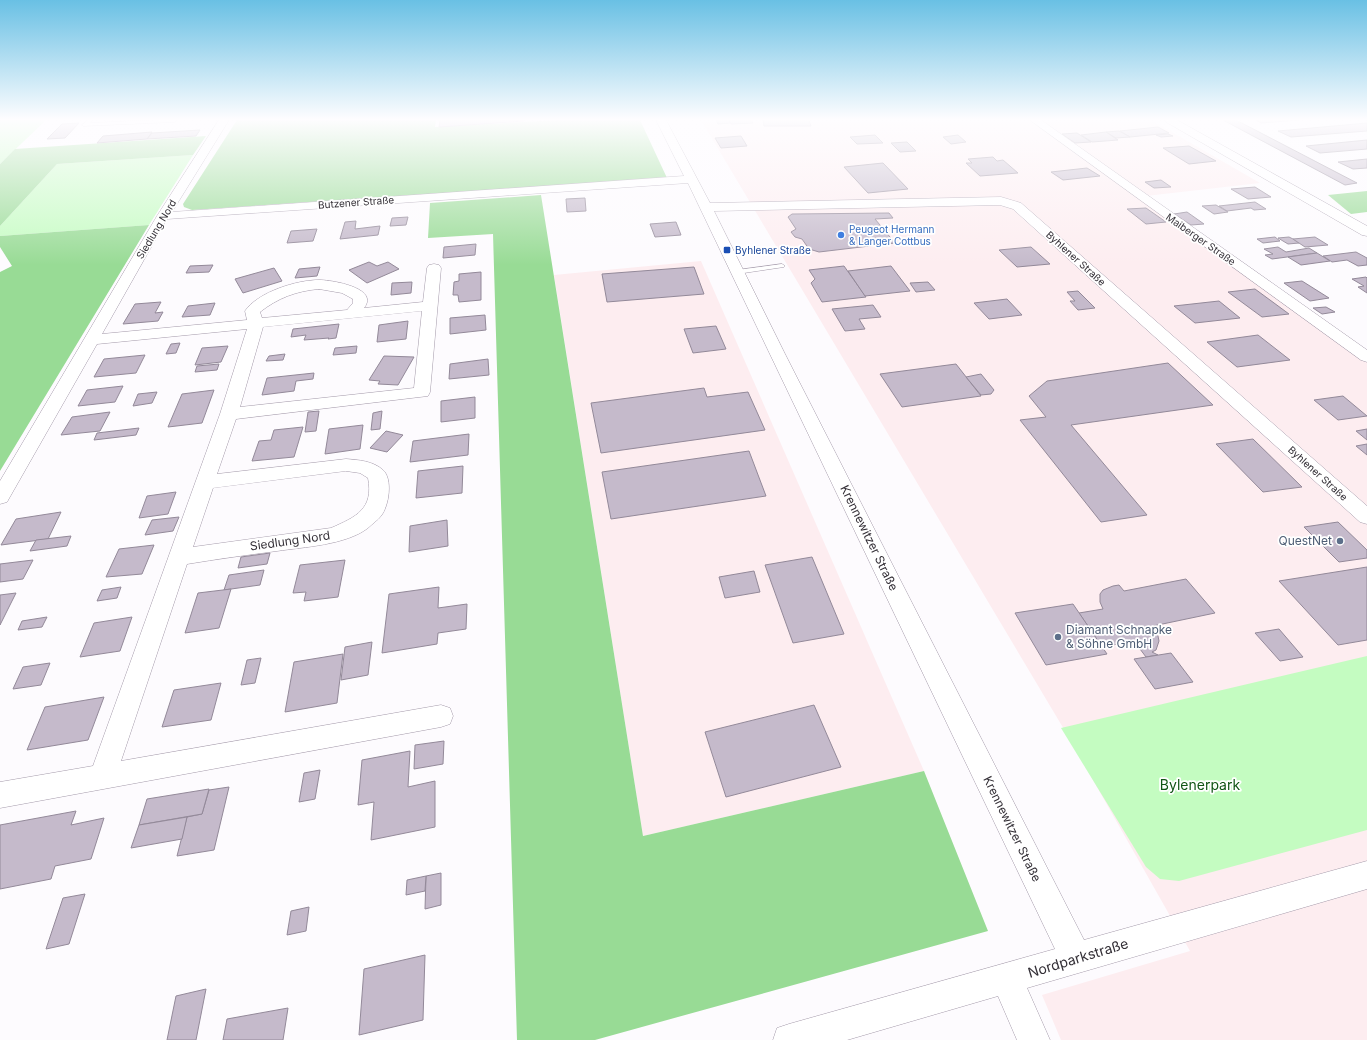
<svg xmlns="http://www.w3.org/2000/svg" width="1367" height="1040" font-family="Inter,sans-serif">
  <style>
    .commercial { fill: #fdedf0 }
    .green { fill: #c4fcc1 }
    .forest { fill: #98db95 }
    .building { fill: #c5bacb; stroke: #938999 }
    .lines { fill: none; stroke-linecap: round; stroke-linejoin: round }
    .lane-casing { stroke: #a49aaa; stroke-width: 1 }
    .street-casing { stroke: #a49aaa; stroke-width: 1 }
    .secondary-casing { stroke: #a49aaa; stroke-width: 1 }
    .lane { fill: #fff; fill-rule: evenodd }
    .street { fill: #fff; fill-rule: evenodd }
    .secondary { fill: #fff; fill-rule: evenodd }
    .shop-dot { fill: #3f7fe0; stroke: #fff; stroke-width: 1.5 }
    .transit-dot { fill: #1a4fb4; stroke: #fff; stroke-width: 1.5 }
    .service-dot { fill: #5c6f8a; stroke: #fff; stroke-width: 1.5 }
    .labels { text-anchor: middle; stroke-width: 3.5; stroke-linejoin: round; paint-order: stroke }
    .far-street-label { font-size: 10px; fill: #343037; stroke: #fff }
    .far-shop-label { font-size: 10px; fill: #366cbe; stroke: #fff; text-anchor: start }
    .far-transit-label { font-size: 10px; fill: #164399; stroke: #fff; text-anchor: start }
    .street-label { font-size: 12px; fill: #343037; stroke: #fff }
    .service-label { font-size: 12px; fill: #4e5e75; stroke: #fff; text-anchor: end }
    .near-park-label { font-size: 14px; fill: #105514; stroke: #fff }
    .near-street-label { font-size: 14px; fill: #343037; stroke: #fff }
  </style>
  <rect width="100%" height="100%" fill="#fdfbfe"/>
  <!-- commercial -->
  <g class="commercial">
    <polygon points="701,120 1030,120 1367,361 1367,1040 1061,1040 1042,995 1190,951 1068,736"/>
    <polygon points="1037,120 1151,120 1260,183 1146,196"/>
    <polygon points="701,261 924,771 643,836 554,275"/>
  </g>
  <!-- green -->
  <g class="green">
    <polygon points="0,120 46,120 0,164"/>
    <polygon points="193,155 149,225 0,236 0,226 57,164"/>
    <polygon points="1367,656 1367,830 1179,881 1160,879 1146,867 1061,728"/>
  </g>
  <!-- forest -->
  <g class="forest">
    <polygon points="237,120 436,120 435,127 558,120 640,120 667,178 192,210 184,207 183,204"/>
    <polygon points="206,136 193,155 57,164 0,226 0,164 15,149"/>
    <polygon points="1367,191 1367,212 1351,214 1328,195"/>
    <polygon points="541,195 643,836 924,771 988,931 595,1040 517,1040 493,234 428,238 430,203"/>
    <polygon points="149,225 0,471 0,272 12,266 0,247 0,236"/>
  </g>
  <!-- building -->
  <g class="building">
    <polygon points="440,120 524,120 524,121 439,127"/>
    <polygon points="716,120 728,120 730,123 718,124"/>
    <polygon points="729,120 751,120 753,123 731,124"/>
    <polygon points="763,120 809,120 811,126 764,126"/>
    <polygon points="1223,120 1236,120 1357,183 1345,185"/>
    <polygon points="1256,120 1299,120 1261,123"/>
    <polygon points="79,123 65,138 47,139 62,124"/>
    <polygon points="1367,123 1367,131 1291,137 1278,131"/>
    <polygon points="1158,127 1169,133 1130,137 1120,131"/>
    <polygon points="200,130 196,136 147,139 152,133"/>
    <polygon points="1119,131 1130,137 1116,138 1106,132"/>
    <polygon points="152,132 147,139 97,143 103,136"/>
    <polygon points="1106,132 1118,140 1092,142 1081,135"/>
    <polygon points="1077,133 1091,142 1075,143 1062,134"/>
    <polygon points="1168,134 1173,136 1161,137 1156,135"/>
    <polygon points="875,135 883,143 857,144 850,137"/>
    <polygon points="958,135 966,142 951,144 943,137"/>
    <polygon points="741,136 747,146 721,148 715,138"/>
    <polygon points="1367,140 1367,149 1320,153 1306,146"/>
    <polygon points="907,142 916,151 900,152 891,143"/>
    <polygon points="1189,146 1216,161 1189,164 1163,148"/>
    <polygon points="993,157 997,161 1003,160 1018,173 980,176 966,163 972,163 968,159"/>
    <polygon points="1367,159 1367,168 1353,169 1338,162"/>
    <polygon points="883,163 908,189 868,193 844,167"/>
    <polygon points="1087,168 1100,176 1063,180 1051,172"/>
    <polygon points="1161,180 1171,187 1154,188 1145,182"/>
    <polygon points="1255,187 1271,197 1248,199 1231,189"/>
    <polygon points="585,198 586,211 567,212 566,199"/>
    <polygon points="1255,202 1266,209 1254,210 1251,208 1227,211 1219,206"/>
    <polygon points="1216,205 1228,212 1214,214 1202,206"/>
    <polygon points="1146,208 1166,222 1146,224 1127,209"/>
    <polygon points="1187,212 1204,224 1191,225 1174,214"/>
    <polygon points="889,213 893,218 875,219 895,243 819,252 809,249 802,239 795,237 791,232 796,229 788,217 792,214"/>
    <polygon points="408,217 406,225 390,226 392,218"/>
    <polygon points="356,221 355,229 380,226 378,235 340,239 345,222"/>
    <polygon points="676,222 681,235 655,237 650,224"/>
    <polygon points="317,229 313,241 287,243 291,231"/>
    <polygon points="1275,237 1280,241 1263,243 1257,239"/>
    <polygon points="1289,237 1293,239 1299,243 1288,244 1278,238"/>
    <polygon points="1315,237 1328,245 1305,247 1293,239"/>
    <polygon points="476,244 475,255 443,258 444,247"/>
    <polygon points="1031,247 1050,264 1017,267 999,250"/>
    <polygon points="1278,247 1286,252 1309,248 1317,253 1272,259 1265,255 1273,254 1264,249"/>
    <polygon points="1356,252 1367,258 1367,265 1358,266 1347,260 1332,262 1323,256"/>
    <polygon points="1317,253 1330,261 1301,265 1288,257"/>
    <polygon points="369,262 377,266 388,262 399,269 367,283 349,270"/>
    <polygon points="213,265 209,272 186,273 190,266"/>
    <polygon points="844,266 866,297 822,302 811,283 815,279 809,270"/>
    <polygon points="891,266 910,291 865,296 848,271"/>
    <polygon points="320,267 317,276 295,278 299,269"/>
    <polygon points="694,267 704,294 607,302 602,274"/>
    <polygon points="274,268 282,281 243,293 235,279"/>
    <polygon points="481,272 481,300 459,302 458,295 453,295 454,282 459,281 459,274"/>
    <polygon points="1366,277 1367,278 1367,293 1358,287 1364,286 1352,279"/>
    <polygon points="1302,281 1329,298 1310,301 1284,283"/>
    <polygon points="412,282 411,293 391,295 392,283"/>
    <polygon points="928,282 935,290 916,292 910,283"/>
    <polygon points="1255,289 1289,314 1262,317 1228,292"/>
    <polygon points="1078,291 1095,308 1078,310 1070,301 1075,301 1067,292"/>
    <polygon points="1007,299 1022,315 989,319 974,303"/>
    <polygon points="1219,301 1240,318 1195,323 1174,306"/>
    <polygon points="161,302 155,313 163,312 158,321 123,324 135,304"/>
    <polygon points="215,303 210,315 182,317 188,306"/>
    <polygon points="873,305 881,317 859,319 865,329 845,331 832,309"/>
    <polygon points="1326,307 1335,312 1322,314 1313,308"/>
    <polygon points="485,315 486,330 450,334 450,318"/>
    <polygon points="408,321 406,339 377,342 379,325"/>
    <polygon points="339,324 336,338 328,339 329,338 304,340 306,335 291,337 293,329"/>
    <polygon points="716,326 726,349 693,353 684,329"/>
    <polygon points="1258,335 1290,360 1237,367 1207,342"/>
    <polygon points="180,343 176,353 166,354 171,344"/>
    <polygon points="228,346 221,362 195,365 202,348"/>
    <polygon points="357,346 356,353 333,355 335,348"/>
    <polygon points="285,354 283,360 266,361 269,356"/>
    <polygon points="145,355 136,373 94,377 104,359"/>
    <polygon points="384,356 414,357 398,385 378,384 380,381 369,380"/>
    <polygon points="488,359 489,375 449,379 450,364"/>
    <polygon points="1168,363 1213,405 1071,425 1147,515 1101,522 1020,420 1046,417 1029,396 1047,381"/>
    <polygon points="219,364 217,370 195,372 197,366"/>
    <polygon points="956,364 981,396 902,407 880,374"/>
    <polygon points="314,373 313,379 296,381 294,391 262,395 267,378"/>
    <polygon points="981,374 994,390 991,394 981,395 966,377"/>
    <polygon points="123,386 115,402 78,406 87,390"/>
    <polygon points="704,388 707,397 748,392 765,430 601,453 591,403"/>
    <polygon points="214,390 202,423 168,427 182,394"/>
    <polygon points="157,392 152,403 133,406 138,394"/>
    <polygon points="1343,396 1367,416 1338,420 1314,400"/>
    <polygon points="475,397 475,418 441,422 441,401"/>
    <polygon points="319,411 316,431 305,432 308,412"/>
    <polygon points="382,411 380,429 371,430 373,413"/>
    <polygon points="110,412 100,431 61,435 72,417"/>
    <polygon points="363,425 360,449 325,454 329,429"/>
    <polygon points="303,427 294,457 252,461 259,441 271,440 274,430"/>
    <polygon points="139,428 136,435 94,440 97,433"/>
    <polygon points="1367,429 1367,440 1356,431"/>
    <polygon points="386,431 403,435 387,452 370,448"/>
    <polygon points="469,434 468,455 410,462 413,441"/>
    <polygon points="1253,439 1302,487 1263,492 1216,444"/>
    <polygon points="1367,444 1367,455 1356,446"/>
    <polygon points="749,451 766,496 611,519 602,472"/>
    <polygon points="463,466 462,493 416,498 418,471"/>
    <polygon points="176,492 168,514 139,518 147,496"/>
    <polygon points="61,512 48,539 1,545 16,519"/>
    <polygon points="179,517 173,531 145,535 152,520"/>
    <polygon points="447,520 448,546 409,552 410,526"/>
    <polygon points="1338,522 1367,550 1367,558 1339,562 1304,527"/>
    <polygon points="71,536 67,546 30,551 36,540"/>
    <polygon points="154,545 142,574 106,577 119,549"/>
    <polygon points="270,553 267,564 238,568 241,557"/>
    <polygon points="812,557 844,634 793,643 765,565"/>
    <polygon points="33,560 23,579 0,582 0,564"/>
    <polygon points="345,560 338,597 304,601 306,592 293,593 300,565"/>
    <polygon points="1367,567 1367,640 1338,645 1279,581"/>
    <polygon points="264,570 260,585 224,590 229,575"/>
    <polygon points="754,571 760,592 725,598 719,577"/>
    <polygon points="1186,579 1215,613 1153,626 1158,636 1159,641 1156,650 1152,652 1158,655 1146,657 1134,641 1102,647 1079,613 1103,609 1100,602 1100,594 1103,590 1113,586 1119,585 1124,591"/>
    <polygon points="121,587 117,598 97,601 102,590"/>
    <polygon points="439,587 438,608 467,604 466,629 438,633 437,644 382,653 389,594"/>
    <polygon points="231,589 219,628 185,633 198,593"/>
    <polygon points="16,593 0,625 0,595"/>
    <polygon points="1073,604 1107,654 1046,665 1015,613"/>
    <polygon points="47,617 42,627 18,630 22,621"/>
    <polygon points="132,617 120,651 80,657 94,623"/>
    <polygon points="1279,629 1303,657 1280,661 1255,633"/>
    <polygon points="372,642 368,675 341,680 345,647"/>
    <polygon points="1171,653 1193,682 1155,689 1134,659"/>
    <polygon points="343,654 337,703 285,712 294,662"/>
    <polygon points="261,658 255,683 241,685 247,660"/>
    <polygon points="50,663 41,685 13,689 23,667"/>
    <polygon points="221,683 211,720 162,727 174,690"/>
    <polygon points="104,697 88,740 27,750 45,707"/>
    <polygon points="814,705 841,767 726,797 705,732"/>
    <polygon points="444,741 443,764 414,769 415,745"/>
    <polygon points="410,751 408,787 435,781 435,827 371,840 374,802 358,805 362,760"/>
    <polygon points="320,770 315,799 299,802 304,773"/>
    <polygon points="229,787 214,850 177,856 187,817 202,814 209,790"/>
    <polygon points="209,789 202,814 139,825 147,799"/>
    <polygon points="76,811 71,825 104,818 91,859 55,866 51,879 0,889 0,825"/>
    <polygon points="187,817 182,839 131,848 139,825"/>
    <polygon points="441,873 441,905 425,909 426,876"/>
    <polygon points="426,876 425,891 406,895 407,880"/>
    <polygon points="85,894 69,944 46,949 63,898"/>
    <polygon points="309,907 306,931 287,935 291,911"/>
    <polygon points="425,955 423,1020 359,1035 364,969"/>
    <polygon points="206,989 196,1040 167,1040 176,996"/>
    <polygon points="288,1008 283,1040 223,1040 227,1019"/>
  </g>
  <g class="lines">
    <!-- lane casing -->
    <g class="lane-casing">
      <g id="lane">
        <polygon points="88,120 93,120 90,123 154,120 177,120 174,122 83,126 82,125"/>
        <polygon points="782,264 785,266 784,267 737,274 734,272 737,270"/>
      </g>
    </g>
    <!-- street casing -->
    <g class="street-casing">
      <g id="street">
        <path d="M219 120H229L172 212 684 176 656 120H666L710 203 1001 197 1021 203 1367 506V524L1360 522 1013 209 1000 205 714 211 785 354 1084 940 1367 861V889L1027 988 1050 1040H1017L998 996 847 1040H773L777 1028 789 1024 1055 949 688 183 167 219 102 334 247 320 245 311C258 292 297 280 319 280 332 280 380 288 364 308L423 302 427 268 429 265 434 264 439 265 441 268 430 392 428 396 236 419 217 474 346 459C359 460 373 461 383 470 393 479 389 506 381 516 378 520 372 524 368 528 346 545 304 547 277 551 247 555 217 559 187 564L121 761 441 705 450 708 453 716 450 724 441 727 0 808V782L93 766 220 414 247 329 97 344 7 502 0 504V481L157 216ZM319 289 342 293 353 299V303L347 310 262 318 260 312C278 298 296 291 319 289ZM422 311 414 388 240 407 263 327ZM346 471 360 473 368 478C374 509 356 517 331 528L193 547 213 488Z"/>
        <polygon points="1030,120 1041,120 1367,350 1367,362 1361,360"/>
      </g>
    </g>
    <!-- secondary casing -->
    <g class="secondary-casing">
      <polygon id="secondary" points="1164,120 1177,120 1367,226 1367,236 1362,235 1166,122"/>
    </g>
    <!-- lane -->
    <use href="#lane" class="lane"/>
    <!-- street -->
    <use href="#street" class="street"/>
    <!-- secondary -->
    <use href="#secondary" class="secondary"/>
  </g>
  <!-- sky -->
  <linearGradient id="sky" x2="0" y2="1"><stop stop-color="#69c0e4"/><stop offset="0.45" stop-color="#fefdff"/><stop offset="1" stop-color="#fefdff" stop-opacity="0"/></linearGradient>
  <rect width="1367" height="265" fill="url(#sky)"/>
  <!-- markers -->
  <circle class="shop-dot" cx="841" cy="235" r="4"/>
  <rect class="transit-dot" x="723" y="246" width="8" height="8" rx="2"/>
  <g class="service-dot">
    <circle cx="1340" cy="541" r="4"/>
    <circle cx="1058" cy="637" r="4"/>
  </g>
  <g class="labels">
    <!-- far-street labels -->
    <g class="far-street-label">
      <text transform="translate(356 202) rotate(-4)" y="4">Butzener Straße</text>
      <text transform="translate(156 229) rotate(-59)" y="4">Siedlung Nord</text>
      <text transform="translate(1201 239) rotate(35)" y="4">Maiberger Straße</text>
      <text transform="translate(1076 258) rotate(42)" y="4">Byhlener Straße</text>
      <text transform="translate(1318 473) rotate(42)" y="4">Byhlener Straße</text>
    </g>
    <!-- far-shop labels -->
    <g class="far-shop-label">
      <text x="849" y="233">Peugeot Hermann<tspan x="849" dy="12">&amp; Langer Cottbus</tspan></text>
    </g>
    <!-- far-transit labels -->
    <g class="far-transit-label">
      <text x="735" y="254">Byhlener Straße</text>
    </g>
    <!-- street labels -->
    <g class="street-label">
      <text transform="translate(869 538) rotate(64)" y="4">Krennewitzer Straße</text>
      <text transform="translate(290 541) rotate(-8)" y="4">Siedlung Nord</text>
      <text transform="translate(1012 829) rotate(64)" y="4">Krennewitzer Straße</text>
    </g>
    <!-- service labels -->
    <g class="service-label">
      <text x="1332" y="545">QuestNet</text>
      <text x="1066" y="634" text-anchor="start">Diamant Schnapke<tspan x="1066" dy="14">&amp; Söhne GmbH</tspan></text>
    </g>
    <!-- near-park labels -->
    <g class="near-park-label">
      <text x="1200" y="790">Bylenerpark</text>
    </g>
    <!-- near-street labels -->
    <g class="near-street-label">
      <text transform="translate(1078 958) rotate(-17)" y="5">Nordparkstraße</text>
    </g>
  </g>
</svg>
